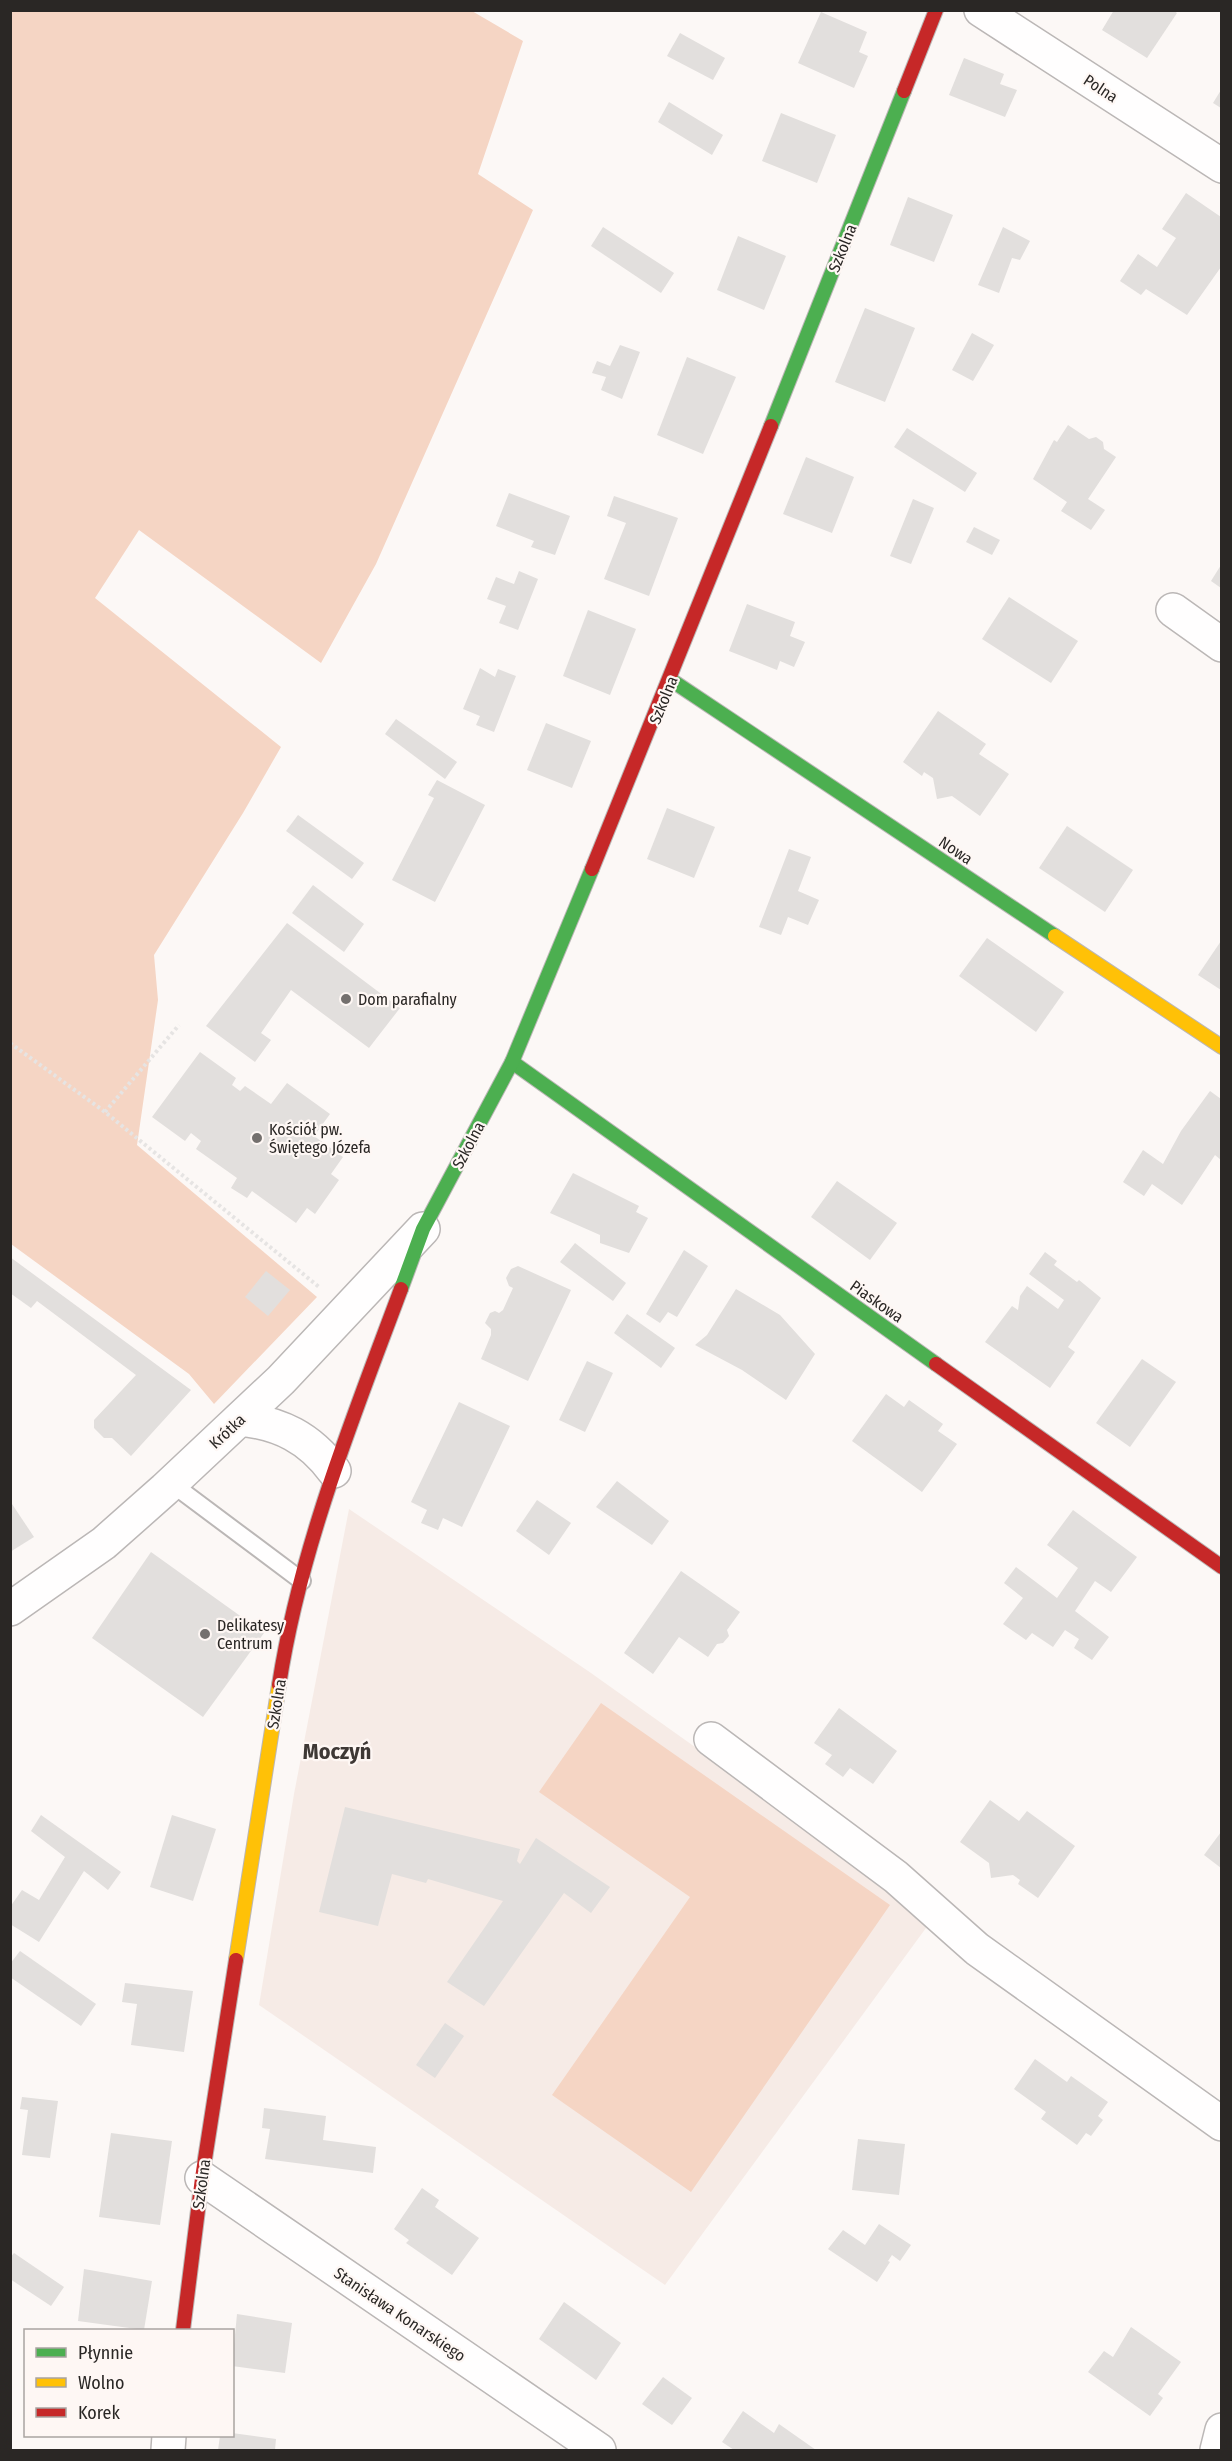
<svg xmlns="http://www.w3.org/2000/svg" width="1232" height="2461" font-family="'Fira Sans Condensed',sans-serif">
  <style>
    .built { fill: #f6ebe6 }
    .green { fill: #f5d5c4 }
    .building { fill: #e2dfdd }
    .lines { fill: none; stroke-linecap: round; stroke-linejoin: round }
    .lane-casing { stroke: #bbb7b6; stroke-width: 20 }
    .street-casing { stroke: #bbb7b6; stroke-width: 36 }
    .fast-casing { stroke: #bbb7b6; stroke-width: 16 }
    .slow-casing { stroke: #bbb7b6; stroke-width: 16 }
    .jam-casing { stroke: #bbb7b6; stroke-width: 16 }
    .path { stroke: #e6e4e3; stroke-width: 4; stroke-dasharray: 3 3; stroke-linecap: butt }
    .lane { stroke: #fffefe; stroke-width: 16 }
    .street { stroke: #fffefe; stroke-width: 33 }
    .fast { stroke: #4caf50; stroke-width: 14 }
    .slow { stroke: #ffc107; stroke-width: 14 }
    .jam { stroke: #c62828; stroke-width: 14 }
    .poi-dot { fill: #74706e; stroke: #fef7f4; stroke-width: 2 }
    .labels { text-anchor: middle; stroke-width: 4.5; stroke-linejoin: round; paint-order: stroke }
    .street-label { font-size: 16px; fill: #2a2725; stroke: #fef7f4 }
    .poi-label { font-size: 16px; fill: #2a2725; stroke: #fef7f4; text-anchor: start }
    .district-label { font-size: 22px; font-weight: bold; fill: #3e3835; stroke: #fef7f4 }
  </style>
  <rect width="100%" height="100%" fill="#fcf8f6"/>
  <!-- built -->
  <polygon class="built" points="349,1509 591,1673 934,1917 665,2285 259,2005 294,1794"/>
  <!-- green -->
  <g class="green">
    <polygon points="10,11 472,11 523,41 478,174 533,210 376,564 321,663 139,530 95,598 281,747 243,813 154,955 158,1000 137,1145 317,1297 214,1404 189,1374 11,1244"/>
    <polygon points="601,1703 890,1905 691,2192 552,2095 690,1897 539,1792"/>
  </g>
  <!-- building -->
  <g class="building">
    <polygon points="1114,10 1173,10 1177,13 1147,58 1102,30"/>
    <polygon points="821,12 867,32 859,52 868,56 854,88 798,63"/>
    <polygon points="680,33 725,58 713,80 667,56"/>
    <polygon points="964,58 1004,74 1000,84 1017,90 1005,117 949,95"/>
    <polygon points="1221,90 1221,108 1213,103"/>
    <polygon points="669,102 723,135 712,155 658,122"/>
    <polygon points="781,113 836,135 817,183 762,161"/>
    <polygon points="1186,193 1221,217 1221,267 1187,315 1146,289 1141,295 1120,281 1138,254 1157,267 1176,238 1162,229"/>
    <polygon points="908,197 953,215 934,262 890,245"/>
    <polygon points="603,227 674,273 661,293 591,246"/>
    <polygon points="1003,227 1030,241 1020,260 1012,258 999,293 978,285"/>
    <polygon points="738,236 786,256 764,310 717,290"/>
    <polygon points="865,308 915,328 885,402 835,382"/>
    <polygon points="972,333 994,345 973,381 952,370"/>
    <polygon points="620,345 640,352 622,399 601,390 606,377 592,373 597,361 610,366"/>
    <polygon points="687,357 736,377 703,454 657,435"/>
    <polygon points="1068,425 1089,439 1096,437 1103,442 1104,449 1116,457 1088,499 1105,510 1091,530 1061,511 1067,502 1033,479 1054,440 1057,442"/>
    <polygon points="907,428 977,473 965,492 894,447"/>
    <polygon points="806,457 854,477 832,533 783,514"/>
    <polygon points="509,493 570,516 555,555 531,547 534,541 496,526"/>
    <polygon points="614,496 678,518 649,596 604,579 626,523 607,516"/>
    <polygon points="913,499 934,508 911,564 890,556"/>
    <polygon points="974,527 1000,540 992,555 966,542"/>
    <polygon points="1221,565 1221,588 1211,581"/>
    <polygon points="519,571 538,579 518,630 499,623 506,606 487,599 496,577 514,584"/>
    <polygon points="1009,597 1078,641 1051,683 982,639"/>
    <polygon points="747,604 795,622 790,636 805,642 794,667 780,661 777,670 729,651"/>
    <polygon points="588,610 636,629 610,695 563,676"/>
    <polygon points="480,668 495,677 498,669 516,676 494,732 476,725 480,716 463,709"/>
    <polygon points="938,711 986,744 979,754 1009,774 980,816 952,796 937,799 933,778 924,772 922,776 903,762"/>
    <polygon points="396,719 457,762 445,779 385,734"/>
    <polygon points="546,723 591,741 572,788 527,770"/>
    <polygon points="437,780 485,805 435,902 392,880 434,798 428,795"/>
    <polygon points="667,808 715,827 694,878 647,859"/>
    <polygon points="298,815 364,863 352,879 286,831"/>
    <polygon points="1067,826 1133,870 1105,912 1039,868"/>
    <polygon points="789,849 811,857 798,891 819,900 808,925 788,917 781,935 759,927"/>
    <polygon points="313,885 364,924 344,952 292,913"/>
    <polygon points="287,923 400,1008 369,1048 291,990 261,1033 271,1040 255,1062 206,1026"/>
    <polygon points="987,938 1064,992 1036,1032 959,976"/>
    <polygon points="1221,941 1221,990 1198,975"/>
    <polygon points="200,1052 236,1078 232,1085 240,1091 245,1086 271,1104 287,1083 330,1114 314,1136 343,1157 331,1174 339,1180 315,1214 307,1208 296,1223 252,1191 247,1198 231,1188 237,1178 196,1149 201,1141 191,1133 185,1141 152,1117"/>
    <polygon points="1210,1091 1221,1099 1221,1160 1215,1155 1182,1205 1152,1184 1144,1196 1123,1182 1143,1150 1163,1164 1181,1131"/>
    <polygon points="573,1173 639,1206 636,1212 648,1218 629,1253 600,1243 600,1235 550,1213"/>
    <polygon points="837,1181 897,1223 870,1260 811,1217"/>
    <polygon points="575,1243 626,1283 613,1301 560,1262"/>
    <polygon points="684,1250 708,1266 677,1317 668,1312 660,1323 646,1314"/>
    <polygon points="1045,1252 1057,1261 1054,1265 1077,1282 1079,1280 1101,1298 1068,1347 1075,1352 1050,1388 985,1342 1012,1306 1018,1310 1020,1296 1027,1286 1058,1309 1064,1300 1029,1274"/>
    <polygon points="10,1257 191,1390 131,1456 112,1438 104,1438 94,1428 94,1420 136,1375 37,1301 31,1308 10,1293"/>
    <polygon points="518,1266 571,1290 528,1381 481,1359 491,1335 491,1329 485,1323 490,1313 495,1311 499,1313 503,1310 513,1288 509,1286 506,1278 511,1269"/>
    <polygon points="266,1271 290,1290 268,1316 245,1297"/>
    <polygon points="736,1289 780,1315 815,1354 786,1400 742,1370 695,1345 707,1335"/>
    <polygon points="627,1314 675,1348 661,1368 614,1333"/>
    <polygon points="1142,1359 1176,1382 1130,1447 1096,1423"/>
    <polygon points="587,1361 613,1373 585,1432 559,1420"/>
    <polygon points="886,1394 904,1407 909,1400 943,1424 938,1431 957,1444 922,1492 852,1441"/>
    <polygon points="459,1402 510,1426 462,1527 443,1518 438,1530 421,1523 427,1510 411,1502"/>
    <polygon points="617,1481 669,1521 652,1545 596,1507"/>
    <polygon points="537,1500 571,1523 549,1555 516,1531"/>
    <polygon points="10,1501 34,1537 10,1552"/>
    <polygon points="1073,1510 1137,1557 1111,1592 1095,1581 1075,1611 1109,1637 1092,1660 1074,1648 1079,1639 1065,1630 1053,1647 1032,1633 1026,1640 1003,1624 1023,1598 1004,1583 1016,1567 1057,1598 1078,1568 1047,1545"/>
    <polygon points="151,1552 264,1633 203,1717 92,1638"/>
    <polygon points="681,1571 740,1612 727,1630 729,1636 723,1643 717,1644 708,1657 679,1637 653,1674 624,1653"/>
    <polygon points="839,1708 897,1751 873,1784 850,1768 843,1777 825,1764 832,1755 814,1743"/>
    <polygon points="990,1800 1019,1821 1027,1811 1075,1846 1038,1898 1018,1884 1020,1880 1013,1875 991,1878 989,1863 960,1842"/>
    <polygon points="345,1807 520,1849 517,1861 520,1864 536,1838 610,1887 591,1913 564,1893 484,2006 447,1982 503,1901 428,1879 426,1883 392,1874 378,1926 319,1912"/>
    <polygon points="41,1815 121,1872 108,1890 84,1871 39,1942 10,1924 10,1907 22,1890 39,1900 65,1857 31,1831"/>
    <polygon points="172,1815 216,1829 193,1901 150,1887"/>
    <polygon points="1221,1832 1221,1868 1204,1855"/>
    <polygon points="20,1951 96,2004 81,2026 10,1977 10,1964"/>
    <polygon points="125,1983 193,1991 184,2052 131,2045 137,2004 122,2002"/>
    <polygon points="445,2023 464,2036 435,2078 416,2065"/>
    <polygon points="1035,2059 1067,2082 1071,2076 1108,2102 1098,2116 1103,2120 1091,2136 1086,2133 1077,2145 1041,2119 1046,2112 1014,2089"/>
    <polygon points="22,2097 58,2101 50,2158 22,2155 28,2110 20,2109"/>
    <polygon points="264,2108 326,2116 323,2140 376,2147 373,2173 265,2159 270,2129 262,2128"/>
    <polygon points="111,2133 172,2141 160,2225 99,2217"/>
    <polygon points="858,2139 905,2144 899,2195 852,2190"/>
    <polygon points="422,2188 439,2200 435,2207 479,2238 452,2275 406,2243 409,2240 394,2229"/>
    <polygon points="879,2224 911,2245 900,2261 892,2255 888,2261 890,2262 877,2282 828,2249 843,2230 865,2245"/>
    <polygon points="14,2253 64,2287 51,2306 10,2279 10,2258"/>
    <polygon points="84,2269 152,2281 144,2330 78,2321"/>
    <polygon points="564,2302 621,2343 596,2380 539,2339"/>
    <polygon points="237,2314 292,2323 285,2373 232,2366"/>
    <polygon points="1131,2327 1181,2362 1158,2394 1163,2398 1150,2416 1088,2372 1104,2351 1113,2357"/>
    <polygon points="663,2377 692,2398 672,2425 642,2404"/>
    <polygon points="743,2411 774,2433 779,2424 816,2450 734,2450 722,2442"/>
    <polygon points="232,2433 276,2439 275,2450 218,2450 220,2436 232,2436"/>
  </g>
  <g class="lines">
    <!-- lane casing -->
    <g class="lane-casing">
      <polyline id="lane" points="171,1483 302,1581"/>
    </g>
    <!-- street casing -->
    <g class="street-casing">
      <g id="street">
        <polyline points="981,10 1222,166"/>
        <polyline points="1173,610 1222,645"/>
        <path d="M240 1419C280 1423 310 1438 334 1471"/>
        <polyline points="10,1609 104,1543 165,1489 281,1380 423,1229"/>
        <polyline points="711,1739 896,1877 977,1949 1222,2124"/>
        <polyline points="202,2178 599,2450"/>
        <polyline points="168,2450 169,2436"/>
        <polyline points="1217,2450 1222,2430"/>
      </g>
    </g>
    <!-- fast casing -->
    <g class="fast-casing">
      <g id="fast">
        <polyline points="771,426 904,91"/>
        <polyline points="671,680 1055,936"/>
        <polyline points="512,1062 936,1364"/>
        <polyline points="401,1289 423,1229 512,1062 592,869"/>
      </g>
    </g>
    <!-- slow casing -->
    <g class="slow-casing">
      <g id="slow">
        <polyline points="1055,936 1222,1047"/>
        <polyline points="236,1960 279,1685"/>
      </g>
    </g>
    <!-- jam casing -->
    <g class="jam-casing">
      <g id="jam">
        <polyline points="904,91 936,10"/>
        <polyline points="592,869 771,426"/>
        <polyline points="936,1364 1222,1567"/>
        <path d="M279 1685C300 1548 353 1418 401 1289"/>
        <polyline points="183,2330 202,2178 236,1960"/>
      </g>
    </g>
    <!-- path -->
    <g class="path">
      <polyline points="10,1043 105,1112 319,1287"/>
      <polyline points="105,1112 179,1025"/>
    </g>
    <!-- lane -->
    <use href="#lane" class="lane"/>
    <!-- street -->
    <use href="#street" class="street"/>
    <!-- fast -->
    <use href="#fast" class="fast"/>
    <!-- slow -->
    <use href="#slow" class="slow"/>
    <!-- jam -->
    <use href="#jam" class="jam"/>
  </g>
  <!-- markers -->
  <g class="poi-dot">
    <circle cx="346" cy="999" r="6"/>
    <circle cx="257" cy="1138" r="6"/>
    <circle cx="205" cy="1634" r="6"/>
  </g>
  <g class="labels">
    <!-- street labels -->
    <g class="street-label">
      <text transform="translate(1101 88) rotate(33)" y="6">Polna</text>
      <text transform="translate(842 248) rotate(-68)" y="6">Szkolna</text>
      <text transform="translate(663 700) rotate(-68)" y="6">Szkolna</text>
      <text transform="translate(956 850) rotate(34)" y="6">Nowa</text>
      <text transform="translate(468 1145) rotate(-62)" y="6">Szkolna</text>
      <text transform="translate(877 1301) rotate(35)" y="6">Piaskowa</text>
      <text transform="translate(227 1431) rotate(-43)" y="6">Krótka</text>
      <text transform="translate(276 1704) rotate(-81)" y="6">Szkolna</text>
      <text transform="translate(201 2184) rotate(-82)" y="6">Szkolna</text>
      <text transform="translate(400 2314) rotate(34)" y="6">Stanisława Konarskiego</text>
    </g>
    <!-- poi labels -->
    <g class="poi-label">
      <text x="358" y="1005">Dom parafialny</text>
      <text x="269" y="1135">Kościół pw.<tspan x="269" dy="18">Świętego Józefa</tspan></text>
      <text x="217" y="1631">Delikatesy<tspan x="217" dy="18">Centrum</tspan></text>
    </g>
    <!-- district labels -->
    <g class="district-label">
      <text x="337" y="1759">Moczyń</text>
    </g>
  </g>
  <!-- border -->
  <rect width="1232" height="2461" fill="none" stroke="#2a2725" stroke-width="24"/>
  <!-- legend -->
  <rect x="24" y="2329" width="210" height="108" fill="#fef7f4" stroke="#a9a4a1" stroke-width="1.5"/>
  <rect x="36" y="2348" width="30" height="9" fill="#4caf50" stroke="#a9a4a1" stroke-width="1.5"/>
  <text x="78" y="2359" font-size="18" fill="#2a2725">Płynnie</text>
  <rect x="36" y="2378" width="30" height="9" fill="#ffc107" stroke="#a9a4a1" stroke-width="1.5"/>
  <text x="78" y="2389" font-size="18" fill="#2a2725">Wolno</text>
  <rect x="36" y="2408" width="30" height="9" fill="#c62828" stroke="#a9a4a1" stroke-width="1.5"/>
  <text x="78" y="2419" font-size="18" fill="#2a2725">Korek</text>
</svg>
